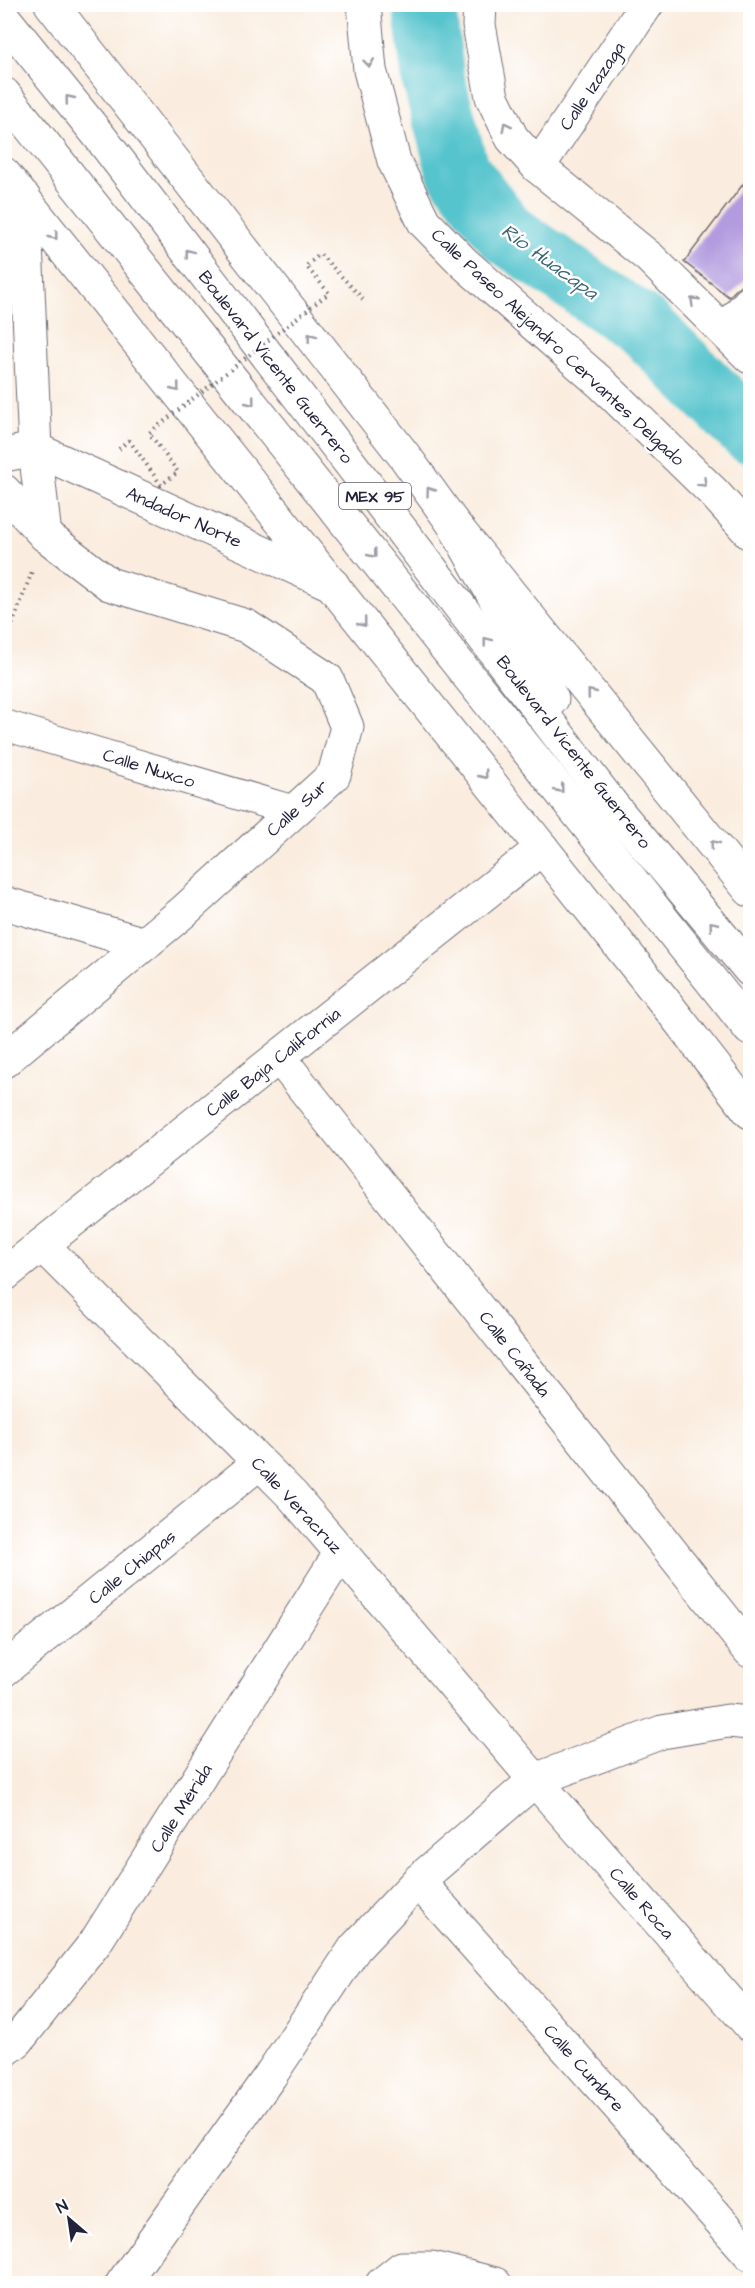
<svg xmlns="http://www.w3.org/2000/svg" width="755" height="2288" font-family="'Architects Daughter',sans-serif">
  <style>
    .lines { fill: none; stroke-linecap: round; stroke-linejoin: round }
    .river { stroke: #57c4cd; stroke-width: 63 }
    .building { fill: #b39bdf }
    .pedestrian-casing { stroke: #6e6974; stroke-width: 32 }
    .minor-casing { stroke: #6e6974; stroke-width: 35 }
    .secondary-casing { stroke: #6e6974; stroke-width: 35 }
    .trunk-casing { stroke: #6e6974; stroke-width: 35 }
    .path { stroke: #6e6974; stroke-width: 4; stroke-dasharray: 1.5 4.5; stroke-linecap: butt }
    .pedestrian { stroke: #fff; stroke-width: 30 }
    .minor { stroke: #fff; stroke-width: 33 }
    .secondary { stroke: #fff; stroke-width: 33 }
    .trunk { stroke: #fff; stroke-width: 33 }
    .path-bridge { stroke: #6e6974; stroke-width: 4; stroke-dasharray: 1.5 4.5; stroke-linecap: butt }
    .oneway { stroke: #9c9ca7 }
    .labels { text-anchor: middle; stroke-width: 5; stroke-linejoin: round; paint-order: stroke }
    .shield { fill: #fff; stroke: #646476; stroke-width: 1.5 }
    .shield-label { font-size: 16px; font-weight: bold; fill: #22223b }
    .street-label { font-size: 18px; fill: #22223b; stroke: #fff }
    .water-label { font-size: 20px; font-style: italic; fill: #376375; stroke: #fff }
  </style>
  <rect width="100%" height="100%" fill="#fff"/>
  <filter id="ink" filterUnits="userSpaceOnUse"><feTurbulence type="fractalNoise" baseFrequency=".0167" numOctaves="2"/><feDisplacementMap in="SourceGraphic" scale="12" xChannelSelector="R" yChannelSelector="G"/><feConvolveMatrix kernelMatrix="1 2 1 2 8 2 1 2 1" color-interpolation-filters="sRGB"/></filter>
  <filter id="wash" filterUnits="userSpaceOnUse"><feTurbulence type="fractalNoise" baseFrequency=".008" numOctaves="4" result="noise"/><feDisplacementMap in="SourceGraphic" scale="24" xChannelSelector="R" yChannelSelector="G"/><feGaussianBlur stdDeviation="1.35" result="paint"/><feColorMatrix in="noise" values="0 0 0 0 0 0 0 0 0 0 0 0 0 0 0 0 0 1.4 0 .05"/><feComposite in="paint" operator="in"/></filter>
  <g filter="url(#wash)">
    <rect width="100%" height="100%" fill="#faecde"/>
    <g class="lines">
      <!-- river -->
      <polyline class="river" points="424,4 433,78 458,171 506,233 647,330 750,432"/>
    </g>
    <g id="blocks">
      <!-- building -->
      <polygon class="building" points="750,175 750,275 729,297 684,262"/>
    </g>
  </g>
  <g filter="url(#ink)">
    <use href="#blocks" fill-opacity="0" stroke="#6e6974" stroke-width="1.5"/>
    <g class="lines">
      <!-- pedestrian casing -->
      <g class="pedestrian-casing">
        <polyline id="pedestrian" points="4,725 294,811"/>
      </g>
      <!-- minor casing -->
      <g class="minor-casing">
        <g id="minor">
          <polyline points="538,167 647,4"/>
          <polyline points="24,198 35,449 45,535"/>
          <polyline points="724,330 750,302"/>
          <polyline points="4,455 35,449 333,585"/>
          <polyline points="4,491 45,535 109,584 246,626 327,679 347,727 334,775 183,912 4,1061"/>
          <polyline points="4,903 145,944"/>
          <polyline points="279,1057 750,1651"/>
          <polyline points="42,1245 292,1495 535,1780 750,2025"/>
          <polyline points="4,1275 542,848"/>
          <polyline points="4,1670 259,1463"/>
          <polyline points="418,1881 750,2254"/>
          <polyline points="4,2051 17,2041 95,1943 341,1552"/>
          <polyline points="122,2284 270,2076 355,1948 418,1881 535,1780 662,1732 728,1721 750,1723"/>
          <polyline points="382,2284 402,2268 432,2268 495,2284"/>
        </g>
      </g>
      <!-- secondary casing -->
      <g class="secondary-casing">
        <g id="secondary">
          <polyline points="51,4 406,458 452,522 750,890"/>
          <polyline points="364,4 370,70 394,161 424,222 464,263 601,383 714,493 750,533"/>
          <polyline points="480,4 479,25 492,97 512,138 538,167 650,258 750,357"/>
          <polyline points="4,174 664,1001 750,1112"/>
        </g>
      </g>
      <!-- trunk casing -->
      <g class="trunk-casing">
        <g id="trunk">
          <polyline points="4,18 100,137 612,805 750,970"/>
          <polyline points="4,94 750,1029"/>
          <polyline points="452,522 552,699"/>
        </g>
      </g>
      <!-- path -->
      <g class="path">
        <polyline points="119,449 129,440"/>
        <polyline points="4,647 33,569"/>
      </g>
      <!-- pedestrian -->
      <use href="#pedestrian" class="pedestrian"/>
      <!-- minor -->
      <use href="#minor" class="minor"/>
      <!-- secondary -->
      <use href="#secondary" class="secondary"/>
      <!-- trunk -->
      <use href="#trunk" class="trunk"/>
      <!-- path-bridge -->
      <polyline class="path-bridge" points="129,440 161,485 178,472 149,433 329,293 306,266 320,254 363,299"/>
    </g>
    <!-- one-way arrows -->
    <defs><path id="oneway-chevron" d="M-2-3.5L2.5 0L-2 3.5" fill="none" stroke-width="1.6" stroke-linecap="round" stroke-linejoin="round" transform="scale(1.5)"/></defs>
    <g class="oneway">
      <use href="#oneway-chevron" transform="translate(369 63) rotate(83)"/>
      <use href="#oneway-chevron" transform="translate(69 99) rotate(-129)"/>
      <use href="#oneway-chevron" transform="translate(506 126) rotate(-117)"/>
      <use href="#oneway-chevron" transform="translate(54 236) rotate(51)"/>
      <use href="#oneway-chevron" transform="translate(189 253) rotate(-128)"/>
      <use href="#oneway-chevron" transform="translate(694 301) rotate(-136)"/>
      <use href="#oneway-chevron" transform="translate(311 337) rotate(-128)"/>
      <use href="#oneway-chevron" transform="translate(176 388) rotate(51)"/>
      <use href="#oneway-chevron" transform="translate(251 402) rotate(51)"/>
      <use href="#oneway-chevron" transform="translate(703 483) rotate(44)"/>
      <use href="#oneway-chevron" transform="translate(430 491) rotate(-126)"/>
      <use href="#oneway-chevron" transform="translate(373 554) rotate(51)"/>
      <use href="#oneway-chevron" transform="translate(363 623) rotate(51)"/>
      <use href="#oneway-chevron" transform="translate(487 641) rotate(-128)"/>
      <use href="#oneway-chevron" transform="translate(591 693) rotate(-129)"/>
      <use href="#oneway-chevron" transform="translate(484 775) rotate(51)"/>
      <use href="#oneway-chevron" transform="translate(560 789) rotate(51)"/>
      <use href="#oneway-chevron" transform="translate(714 844) rotate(-129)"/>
      <use href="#oneway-chevron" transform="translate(713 925) rotate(-130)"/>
    </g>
  </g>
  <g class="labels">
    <!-- shield labels -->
    <rect class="shield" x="339" y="483" width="72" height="26" rx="4.5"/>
    <g class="shield-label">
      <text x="375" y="502">MEX 95</text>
    </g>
    <!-- street labels -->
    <g class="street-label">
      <text transform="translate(592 86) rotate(-56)" y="6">Calle Izazaga</text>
      <text transform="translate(558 347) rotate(43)" y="6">Calle Paseo Alejandro Cervantes Delgado</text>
      <text transform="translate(276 367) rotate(52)" y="6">Boulevard Vicente Guerrero</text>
      <text transform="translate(184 517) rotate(24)" y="6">Andador Norte</text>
      <text transform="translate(574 752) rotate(52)" y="6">Boulevard Vicente Guerrero</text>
      <text transform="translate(149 768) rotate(17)" y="6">Calle Nuxco</text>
      <text transform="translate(297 808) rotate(-42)" y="6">Calle Sur</text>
      <text transform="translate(273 1062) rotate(-38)" y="6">Calle Baja California</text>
      <text transform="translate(515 1354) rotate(52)" y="6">Calle Cañada</text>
      <text transform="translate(297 1505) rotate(47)" y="6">Calle Veracruz</text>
      <text transform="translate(132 1567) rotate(-39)" y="6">Calle Chiapas</text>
      <text transform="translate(181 1808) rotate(-58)" y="6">Calle Mérida</text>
      <text transform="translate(642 1903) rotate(49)" y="6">Calle Roca</text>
      <text transform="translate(584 2068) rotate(48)" y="6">Calle Cumbre</text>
    </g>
    <!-- water labels -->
    <g class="water-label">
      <text transform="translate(550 261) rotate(36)" y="7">Río Huacapa</text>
    </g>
  </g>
  <!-- margin -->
  <rect width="755" height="2288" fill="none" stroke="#fff" stroke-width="24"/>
  <!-- north arrow -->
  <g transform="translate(69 2219) rotate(331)" stroke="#ffffff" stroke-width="4.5" paint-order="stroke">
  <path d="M0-4.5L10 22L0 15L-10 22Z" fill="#22223b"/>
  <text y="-9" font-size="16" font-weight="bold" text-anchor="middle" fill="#22223b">N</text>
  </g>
</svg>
